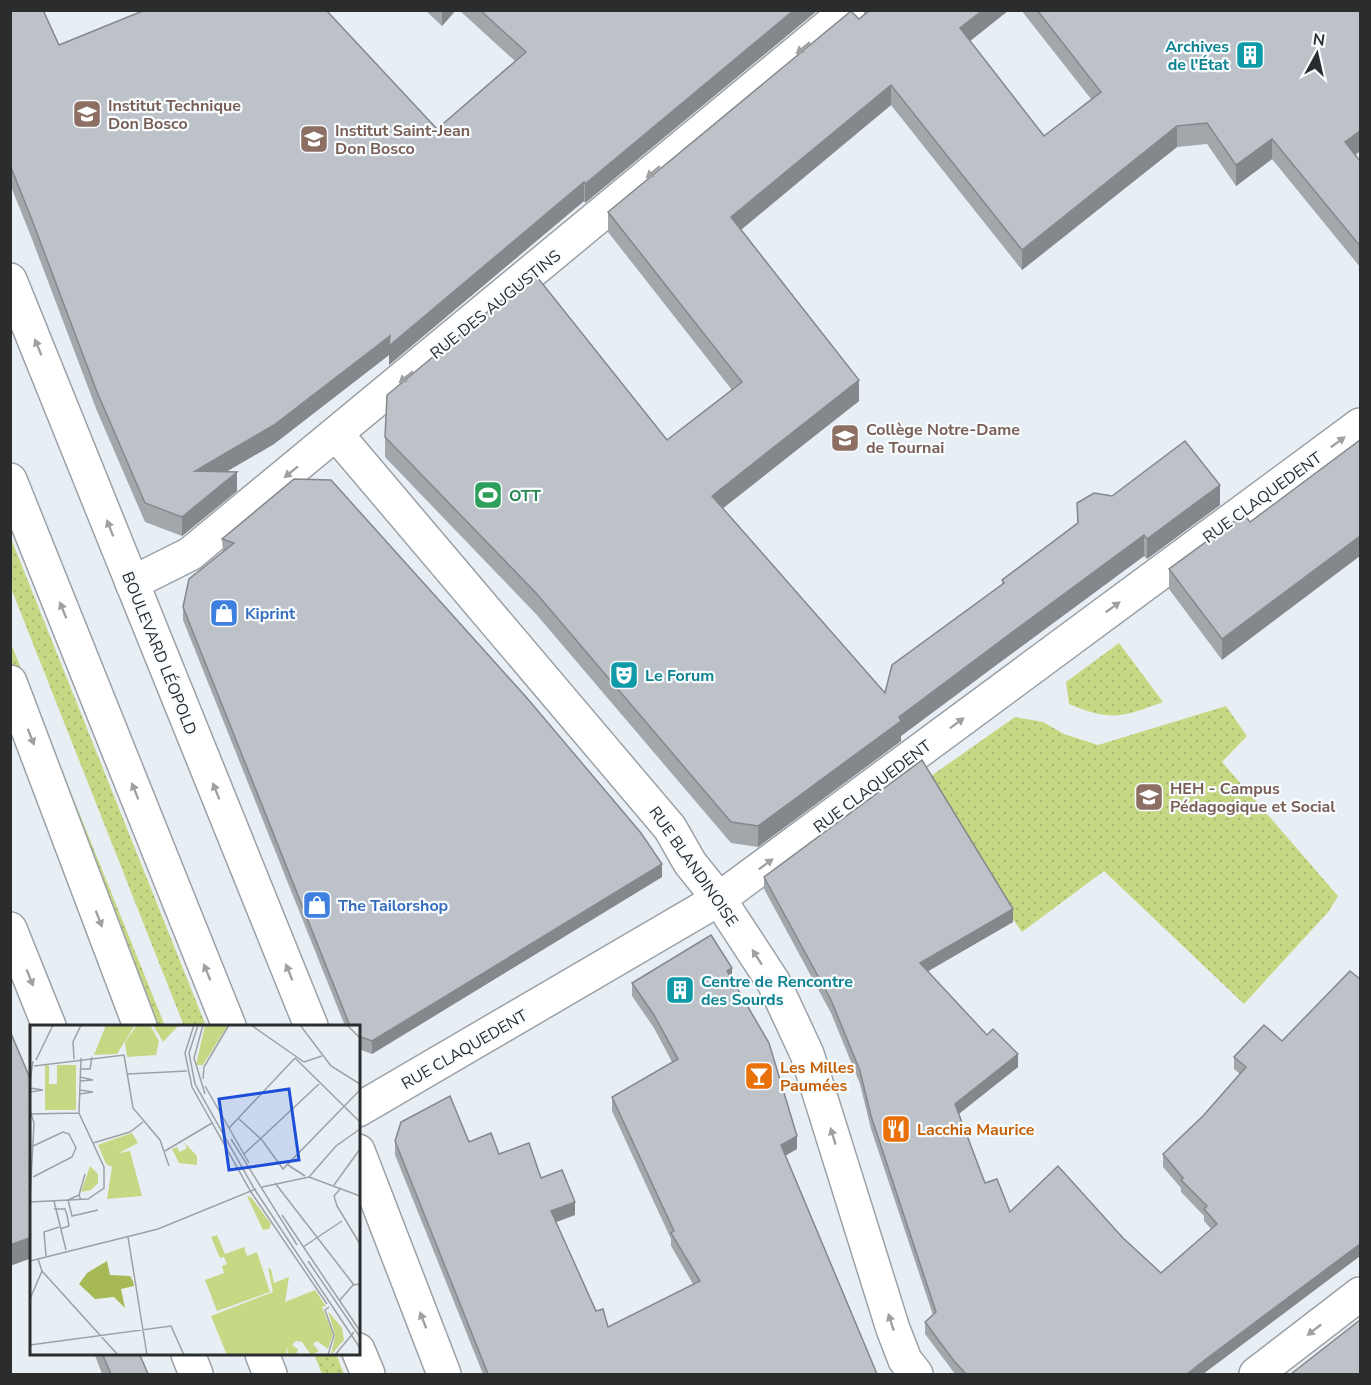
<svg xmlns="http://www.w3.org/2000/svg" width="1371" height="1385" font-family="'Nunito Sans',sans-serif">
  <style>
    .grass { fill: url(#grass-dots) }
    .lines { fill: none; stroke-linecap: round; stroke-linejoin: round }
    .street-casing { stroke: #9ba1a6; stroke-width: 36 }
    .primary-casing { stroke: #9ba1a6; stroke-width: 36 }
    .street { stroke: #fff; stroke-width: 33 }
    .primary { stroke: #fff; stroke-width: 33 }
    .wall { fill: #a2a7ac }
    .shaded-wall { fill: #84888c }
    .building { fill: #bcc2c8; stroke: #84888c; stroke-width: 1.5 }
    .oneway { fill: #9fa0a1 }
    .labels { text-anchor: middle; stroke-width: 4.5; stroke-linejoin: round; paint-order: stroke }
    .culture-label { font-size: 16px; font-weight: bold; fill: #0d838f; stroke: #f8fcff; text-anchor: start }
    .education-label { font-size: 16px; font-weight: bold; fill: #785e54; stroke: #f8fcff; text-anchor: start }
    .street-label { font-size: 16px; fill: #2a2c2e; stroke: #f8fcff }
    .leisure-label { font-size: 16px; font-weight: bold; fill: #27864d; stroke: #f8fcff; text-anchor: start }
    .shop-label { font-size: 16px; font-weight: bold; fill: #366cbe; stroke: #f8fcff; text-anchor: start }
    .food-label { font-size: 16px; font-weight: bold; fill: #c56008; stroke: #f8fcff; text-anchor: start }
    .inset-road { fill: none; stroke: #9ca1a5; stroke-width: 1.5 }
    .view { fill: #1d4ed8; fill-opacity: 0.15; stroke: #1d4ed8; stroke-width: 3 }
    .inset-edge { fill: none; stroke: #2a2c2e; stroke-width: 3 }
  </style>
  <defs>
    <pattern id="grass-dots" width="8" height="8" patternUnits="userSpaceOnUse" patternTransform="scale(1.5)"><rect width="8" height="8" fill="#c7d884"/><path d="M2 2h.1M6 6h.1" fill="none" stroke="#abba72" stroke-width="1.8" stroke-linecap="round"/></pattern>
  </defs>
  <rect width="100%" height="100%" fill="#e8eff4"/>
  <!-- grass -->
  <g class="grass">
    <polygon points="10,536 206,1026 184,1026 11,588"/>
    <polygon points="10,641 165,1026 144,1026 11,694"/>
    <path d="M1119 643 1163 702C1122 717 1112 722 1069 704L1066 682Z"/>
    <polygon points="1226,706 1247,736 1222,762 1338,896 1329,911 1244,1004 1104,871 1022,932 984,878 931,776 1015,717 1043,722 1064,734 1098,745"/>
    <polygon points="314,1354 336,1354 344,1374 322,1374"/>
  </g>
  <g class="lines">
    <!-- street casing -->
    <g class="street-casing">
      <g id="street">
        <polyline points="10,280 311,1026"/>
        <polyline points="337,435 670,828 690,863 719,899 774,983 807,1054 893,1329 905,1360 916,1374"/>
        <polyline points="132,583 190,554 848,10"/>
        <polyline points="10,929 49,1026"/>
        <polyline points="358,1110 719,899 1360,425"/>
        <polyline points="358,1151 444,1374"/>
        <polyline points="188,1354 196,1374"/>
        <polyline points="1256,1374 1360,1294"/>
      </g>
    </g>
    <!-- primary casing -->
    <g class="primary-casing">
      <g id="primary">
        <polyline points="10,480 229,1026"/>
        <polyline points="10,682 140,1026"/>
        <polyline points="358,1350 368,1374"/>
        <polyline points="262,1354 270,1374"/>
      </g>
    </g>
    <!-- street -->
    <use href="#street" class="street"/>
    <!-- primary -->
    <use href="#primary" class="primary"/>
  </g>
  <!-- wall -->
  <g class="wall">
    <polygon points="10,10 59,45 437,129 515,61 459,10 818,10 585,203 584,201 389,365 389,355 274,444 227,471 237,491 182,536 145,522 97,411 32,239 10,184"/>
    <polygon points="425,10 456,10 442,26"/>
    <polygon points="870,10 1009,10 970,41 1044,136 1091,99 1021,10 1360,10 1360,151 1356,155 1360,161 1360,267 1272,159 1236,186 1207,144 1177,147 1022,270 891,105 741,230 859,401 722,508 885,693 1002,585 1002,580 1112,496 1220,505 1147,559 1144,556 1003,660 901,736 901,741 758,847 731,843 536,614 385,457 385,437 667,440 732,390 608,232 608,212"/>
    <polygon points="294,479 662,877 372,1054 358,1049 358,1026 345,1026 183,620 183,607 223,552 222,539"/>
    <polygon points="1250,522 1222,660 1169,589 1169,569"/>
    <polygon points="764,877 1013,922 927,971 987,1035 1018,1067 958,1114 985,1183 1010,1212 1123,1238 1161,1273 1211,1229 1204,1221 1204,1216 1181,1192 1181,1188 1163,1167 1163,1154 1203,1116 1240,1074 1234,1069 1234,1057 1264,1025 1360,1256 1203,1374 955,1374 925,1334 925,1322 933,1315 871,1129 860,1084 831,1013 764,889"/>
    <polygon points="732,979 797,1149 785,1156 877,1374 483,1374 395,1155 395,1141 469,1142 499,1154 541,1178 575,1215 556,1222 596,1311 608,1327 693,1284 671,1246 671,1239 612,1111 612,1097 672,1062 654,1028 632,996 632,983"/>
    <polygon points="94,1353 139,1353 148,1374 102,1374"/>
  </g>
  <!-- shaded-wall -->
  <g class="shaded-wall">
    <polygon points="442,10 456,10 442,26"/>
    <polygon points="794,10 818,10 585,203 585,184"/>
    <polygon points="983,10 1009,10 960,49 960,28"/>
    <polygon points="891,85 891,105 731,238 731,217"/>
    <polygon points="1177,126 1177,147 1022,270 1022,250"/>
    <polygon points="1360,131 1360,151 1345,162 1345,142"/>
    <polygon points="1272,139 1272,159 1236,186 1236,165"/>
    <polygon points="584,182 584,201 389,365 389,355 274,444 195,490 195,471"/>
    <polygon points="859,380 859,401 712,517 712,496"/>
    <polygon points="237,472 237,491 182,536 182,517"/>
    <polygon points="1220,485 1220,505 1147,559 1147,539"/>
    <polygon points="1144,535 1144,556 1003,660 901,736 901,741 758,847 758,826 899,717 1003,639"/>
    <polygon points="1360,536 1360,556 1222,660 1222,639"/>
    <polygon points="662,864 662,877 372,1054 372,1041"/>
    <polygon points="1013,909 1013,922 920,976 920,963"/>
    <polygon points="732,968 732,981 727,971"/>
    <polygon points="1018,1054 1018,1067 955,1117 955,1104"/>
    <polygon points="797,1136 797,1149 781,1158 781,1145"/>
    <polygon points="575,1202 575,1215 551,1224 551,1211"/>
    <polygon points="32,1237 32,1258 10,1266 10,1245"/>
    <polygon points="1360,1244 1360,1256 1203,1374 1187,1374 1206,1359"/>
  </g>
  <!-- building -->
  <g class="building">
    <polygon points="10,10 43,10 59,45 145,10 326,10 437,129 526,52 480,10 794,10 585,184 584,182 389,346 390,336 274,425 195,471 237,472 182,517 145,503 97,392 32,220 10,165"/>
    <polygon points="870,10 983,10 960,28 1044,136 1101,92 1037,10 1360,10 1360,131 1345,142 1360,161 1360,246 1272,139 1236,165 1207,123 1177,126 1022,250 891,85 731,217 859,380 712,496 885,693 892,665 1004,583 1002,580 1078,523 1077,503 1094,493 1112,496 1185,441 1220,485 1147,539 1144,535 1003,639 899,717 901,721 758,826 731,822 536,593 385,437 387,395 534,273 667,440 742,382 608,212 851,11 859,19"/>
    <polygon points="1360,440 1360,536 1222,639 1169,569 1244,514 1250,522"/>
    <polygon points="294,479 331,480 527,698 641,833 662,864 372,1041 358,1036 358,1026 350,1026 183,607 189,579 234,543 222,539"/>
    <polygon points="922,760 1013,909 920,963 987,1035 993,1029 1018,1054 955,1104 985,1183 997,1179 1010,1212 1058,1166 1123,1238 1161,1273 1217,1224 1204,1209 1207,1206 1181,1180 1183,1178 1163,1154 1203,1116 1246,1067 1234,1057 1264,1025 1282,1041 1350,971 1360,979 1360,1244 1206,1359 1187,1374 966,1374 954,1361 925,1322 936,1312 871,1116 860,1071 831,1000 764,877"/>
    <polygon points="711,935 732,968 727,971 769,1043 797,1136 781,1145 877,1374 488,1374 395,1141 401,1122 450,1096 469,1142 491,1133 499,1154 529,1143 541,1178 562,1170 575,1202 551,1211 596,1311 603,1309 608,1327 700,1281 671,1233 674,1231 612,1097 678,1059 654,1015 632,983"/>
    <polygon points="10,1031 32,1083 32,1237 10,1245"/>
    <polygon points="1360,1320 1360,1374 1291,1374"/>
    <polygon points="102,1353 139,1353 148,1374 111,1374"/>
  </g>
  <!-- one-way arrows -->
  <defs><path id="oneway-solid" d="M-6-.8H1V-3.2L6.5 0L1 3.2V.8H-6Z" transform="scale(1.5)"/></defs>
  <g class="oneway">
    <use href="#oneway-solid" transform="translate(803 48) rotate(140)"/>
    <use href="#oneway-solid" transform="translate(653 172) rotate(140)"/>
    <use href="#oneway-solid" transform="translate(38 347) rotate(-112)"/>
    <use href="#oneway-solid" transform="translate(406 377) rotate(141)"/>
    <use href="#oneway-solid" transform="translate(1338 442) rotate(-36)"/>
    <use href="#oneway-solid" transform="translate(291 472) rotate(141)"/>
    <use href="#oneway-solid" transform="translate(110 528) rotate(-111)"/>
    <use href="#oneway-solid" transform="translate(1113 607) rotate(-36)"/>
    <use href="#oneway-solid" transform="translate(63 610) rotate(-112)"/>
    <use href="#oneway-solid" transform="translate(957 723) rotate(-37)"/>
    <use href="#oneway-solid" transform="translate(31 737) rotate(69)"/>
    <use href="#oneway-solid" transform="translate(135 791) rotate(-112)"/>
    <use href="#oneway-solid" transform="translate(216 791) rotate(-112)"/>
    <use href="#oneway-solid" transform="translate(766 864) rotate(-37)"/>
    <use href="#oneway-solid" transform="translate(99 919) rotate(69)"/>
    <use href="#oneway-solid" transform="translate(757 957) rotate(-123)"/>
    <use href="#oneway-solid" transform="translate(207 972) rotate(-112)"/>
    <use href="#oneway-solid" transform="translate(289 972) rotate(-112)"/>
    <use href="#oneway-solid" transform="translate(30 978) rotate(68)"/>
    <use href="#oneway-solid" transform="translate(833 1136) rotate(-107)"/>
    <use href="#oneway-solid" transform="translate(423 1320) rotate(-111)"/>
    <use href="#oneway-solid" transform="translate(891 1322) rotate(-108)"/>
    <use href="#oneway-solid" transform="translate(1314 1330) rotate(142)"/>
  </g>
  <!-- icons -->
  <defs>
    <g id="building-square" transform="scale(1.5)"><rect x="-9" y="-9" width="18" height="18" rx="4" fill="#0f9aa8" stroke="#f8fcff"/><path d="M-4-6H4V6H1V3H-1V6H-4ZM-2.5-4.3h1.7v1.8h-1.7ZM.8-4.3h1.7v1.8H.8ZM-2.5-1h1.7V.8h-1.7ZM.8-1h1.7V.8H.8Z" fill="#fff"/></g>
    <g id="school-square" transform="scale(1.5)"><rect x="-9" y="-9" width="18" height="18" rx="4" fill="#8d6e63" stroke="#f8fcff"/><path d="M0-5L7-2L0 1L-7-2ZM-4 1L0 2.5L4 1V4Q0 6-4 4Z" fill="#fff"/></g>
    <g id="stadium-square" transform="scale(1.5)"><rect x="-9" y="-9" width="18" height="18" rx="4" fill="#2e9e5b" stroke="#f8fcff"/><path d="M0-5a6.5 5 0 1 0 0 10a6.5 5 0 1 0 0-10ZM-3.5-1.8h7v3.6h-7Z" fill="#fff"/></g>
    <g id="shop-square" transform="scale(1.5)"><rect x="-9" y="-9" width="18" height="18" rx="4" fill="#3f7fe0" stroke="#f8fcff"/><path d="M-5-2.5h2.3a2.7 3.5 0 0 1 5.4 0H5L5.5 6h-11ZM-1.5-2.5h3a1.5 2.3 0 0 0-3 0Z" fill="#fff"/></g>
    <g id="theatre-square" transform="scale(1.5)"><rect x="-9" y="-9" width="18" height="18" rx="4" fill="#0f9aa8" stroke="#f8fcff"/><path d="M-5-5.5Q0-4 5-5.5V0Q5 5 0 6Q-5 5-5 0ZM-3.3-2.5H-1v1.5H-3.3ZM1-2.5H3.3v1.5H1ZM-2.8 1Q0 5.5 2.8 1Z" fill="#fff"/></g>
    <g id="university-square" transform="scale(1.5)"><rect x="-9" y="-9" width="18" height="18" rx="4" fill="#8d6e63" stroke="#f8fcff"/><path d="M0-5L7-2L0 1L-7-2ZM-4 1L0 2.5L4 1V4Q0 6-4 4Z" fill="#fff"/></g>
    <g id="bar-square" transform="scale(1.5)"><rect x="-9" y="-9" width="18" height="18" rx="4" fill="#e8710a" stroke="#f8fcff"/><path d="M-6-5H6L.8 .8V4.5H3.5V6h-7V4.5H-.8V.8Z" fill="#fff"/></g>
    <g id="restaurant-square" transform="scale(1.5)"><rect x="-9" y="-9" width="18" height="18" rx="4" fill="#e8710a" stroke="#f8fcff"/><path d="M-5-6h1v4h1v-4h1v4h1v-4h1v5L-1.5 .5V6h-2V.5L-5-1ZM5-6V6H3V1.5H1.5Q1.5-4 5-6Z" fill="#fff"/></g>
  </defs>
  <g fill-rule="evenodd">
    <use href="#building-square" x="1250" y="55"/>
    <use href="#school-square" x="87" y="114"/>
    <use href="#school-square" x="314" y="139"/>
    <use href="#school-square" x="845" y="438"/>
    <use href="#stadium-square" x="488" y="495"/>
    <use href="#shop-square" x="224" y="613"/>
    <use href="#theatre-square" x="624" y="675"/>
    <use href="#university-square" x="1149" y="797"/>
    <use href="#shop-square" x="317" y="905"/>
    <use href="#building-square" x="680" y="990"/>
    <use href="#bar-square" x="759" y="1076"/>
    <use href="#restaurant-square" x="896" y="1129"/>
  </g>
  <g class="labels">
    <!-- culture labels -->
    <g class="culture-label">
      <text x="1229" y="52" text-anchor="end">Archives<tspan x="1229" dy="18">de l'État</tspan></text>
      <text x="645" y="681">Le Forum</text>
      <text x="701" y="987">Centre de Rencontre<tspan x="701" dy="18">des Sourds</tspan></text>
    </g>
    <!-- education labels -->
    <g class="education-label">
      <text x="108" y="111">Institut Technique<tspan x="108" dy="18">Don Bosco</tspan></text>
      <text x="335" y="136">Institut Saint-Jean<tspan x="335" dy="18">Don Bosco</tspan></text>
      <text x="866" y="435">Collège Notre-Dame<tspan x="866" dy="18">de Tournai</tspan></text>
      <text x="1170" y="794">HEH - Campus<tspan x="1170" dy="18">Pédagogique et Social</tspan></text>
    </g>
    <!-- street labels -->
    <g class="street-label">
      <text transform="translate(495 304) rotate(-39)" y="6">RUE DES AUGUSTINS</text>
      <text transform="translate(1262 497) rotate(-36)" y="6">RUE CLAQUEDENT</text>
      <text transform="translate(160 653) rotate(68)" y="6">BOULEVARD LÉOPOLD</text>
      <text transform="translate(872 786) rotate(-37)" y="6">RUE CLAQUEDENT</text>
      <text transform="translate(694 866) rotate(55)" y="6">RUE BLANDINOISE</text>
      <text transform="translate(464 1049) rotate(-30)" y="6">RUE CLAQUEDENT</text>
    </g>
    <!-- leisure labels -->
    <g class="leisure-label">
      <text x="509" y="501">OTT</text>
    </g>
    <!-- shop labels -->
    <g class="shop-label">
      <text x="245" y="619">Kiprint</text>
      <text x="338" y="911">The Tailorshop</text>
    </g>
    <!-- food labels -->
    <g class="food-label">
      <text x="780" y="1073">Les Milles<tspan x="780" dy="18">Paumées</tspan></text>
      <text x="917" y="1135">Lacchia Maurice</text>
    </g>
  </g>
  <!-- overview -->
  <g transform="translate(30 1025)">
    <rect width="330" height="330" fill="#e8eff4"/>
    <path d="M175 0H198L173 40H166ZM15 39 19 41V59H27V74L46 75V85H15ZM84 114 89 128 100 126 112 171 77 174 82 142 76 139 68 120ZM60 141 68 149V158L61 165 51 167ZM217 171 221 172 241 199 239 204 233 205ZM238 243 241 244 244 258 259 252 255 277 285 265 296 281 292 282 303 309 298 324 287 316 283 319 289 326 281 330 272 317 266 316 262 320 268 324 266 330H258L257 321 256 330H197L181 291 243 267ZM298 286 312 303 314 315 301 330 305 310Z" fill="#c7d884"/>
    <path d="M77 236 80 250 100 251 103 256 104 261 91 264 95 283 84 272 65 274 49 259 57 248Z" fill="#a7b955"/>
    <path d="M76 0H105L87 29 64 30ZM107 0H120L129 16 126 30 97 32 95 17ZM123 0H149L133 17ZM27 40H46V75H27ZM102 108 108 118 89 128 84 114ZM154 117 167 131V140L149 138 142 124 147 122 150 127 157 123ZM187 210 195 229 214 222 217 231 227 227 240 267 187 286 175 255 194 248 192 241 197 239 194 232 190 233 181 212Z" fill="#c7d884"/>
    <path class="inset-road" d="M164 0 155 28 162 62 221 167 297 279M168 0 159 28 165 59 225 165 330 323M173 0 164 33 175 69M221 0 274 37M270 0 301 41 330 59M317 0 330 13M265 33 330 97M44 34 43 17 51 0M6 35 23 0M274 37 292 31M4 41 94 30 103 83 130 115 139 141M50 44H60L62 32M98 49 157 46M173 54 174 42 199 0M50 56 63 55 50 52M0 57 3 36M175 61 219 138M0 63 13 65 0 67M50 69 63 67 50 65M0 85 4 98 0 174M0 89 49 88M209 94 232 115 253 144 330 65M199 103 265 33M201 114 267 220M63 118 100 107 113 97M135 126 182 98M214 129 289 59M258 140 275 151M3 152 42 132 46 123 39 109 33 107 3 121M279 152 306 121 330 104M245 158 324 260M304 160 330 124M232 162 279 152 330 171M311 163 304 171 307 181 330 219M49 170 55 149M51 175 49 170 38 175 42 191 68 185M24 176 36 225M0 177 58 174 74 163V142L49 88 51 33M24 184H35L37 190 39 201 30 204M252 190 330 306M98 212 117 330M273 222 312 196M16 231 14 207 29 202M8 234 12 246 88 330M0 236 128 204 226 164M278 236 330 312M0 274 12 246M310 275 323 260 330 259M0 320 141 301 154 330M298 330 304 310 295 285 299 282M305 330 324 307"/>
    <path class="view" d="M259 64 269 135 199 145 189 74Z"/>
    <rect width="330" height="330" class="inset-edge"/>
  </g>
  <!-- border -->
  <rect width="1371" height="1385" fill="none" stroke="#2a2c2e" stroke-width="24"/>
  <!-- north arrow -->
  <g transform="translate(1317 54) rotate(8)" stroke="#f8fcff" stroke-width="4.5" paint-order="stroke">
  <path d="M0-4.5L10 22L0 15L-10 22Z" fill="#2a2c2e"/>
  <text y="-9" font-size="16" font-weight="bold" text-anchor="middle" fill="#2a2c2e">N</text>
  </g>
</svg>
